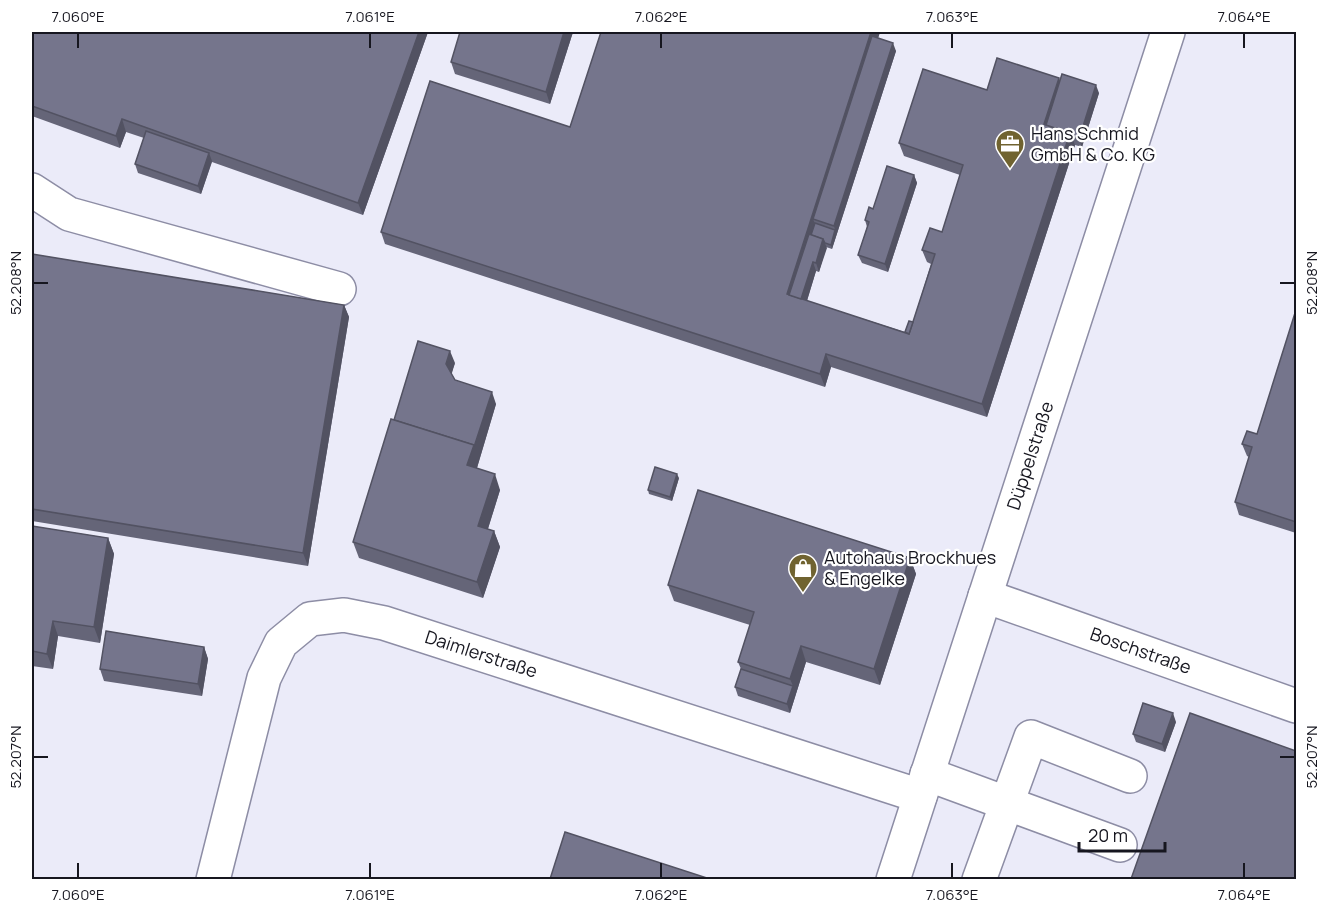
<svg xmlns="http://www.w3.org/2000/svg" width="1328" height="911" font-family="Manrope,sans-serif">
  <style>
    .built { fill: #ebebf9 }
    .lines { fill: none; stroke-linecap: round; stroke-linejoin: round }
    .minor-casing { stroke: #8d8da5; stroke-width: 36 }
    .minor { stroke: #fff; stroke-width: 33 }
    .wall { fill: #656578 }
    .shaded-wall { fill: #525262 }
    .building { fill: #75758c; stroke: #525262; stroke-width: 1.5 }
    .ticks { fill: none; stroke: #16161f; stroke-width: 2 }
    .labels { text-anchor: middle; stroke-width: 4.5; stroke-linejoin: round; paint-order: stroke }
    .poi-label { font-size: 18px; fill: #16161f; stroke: #fff; text-anchor: start }
    .street-label { font-size: 18px; fill: #16161f; stroke: #fff }
    .neatline { fill: none; stroke: #16161f; stroke-width: 2 }
    .ticks-label { font-size: 15px; text-anchor: middle; fill: #16161f }
  </style>
  <rect width="100%" height="100%" fill="#f6f6fb"/>
  <!-- built -->
  <rect class="built" x="32" y="32" width="1264" height="847"/>
  <g class="lines">
    <!-- minor casing -->
    <g class="minor-casing">
      <g id="minor">
        <polyline points="32,190 69,214 339,289"/>
        <path id="s1" d="M985 596 1296 706"/>
        <polyline points="927,774 1120,845"/>
        <path id="s2" d="M213 880 264 678 281 643 310 619 344 615 384 623 920 796"/>
        <path id="s3" d="M893 880 1168 32"/>
        <polyline points="979,880 1031,737 1130,776"/>
      </g>
    </g>
    <!-- minor -->
    <use href="#minor" class="minor"/>
  </g>
  <!-- wall -->
  <g class="wall">
    <polygon points="32,32 428,32 363,215 212,162 201,194 138,173 135,164 144,138 126,132 120,148 32,116"/>
    <polygon points="573,32 550,104 455,74 451,62"/>
    <polygon points="601,32 880,32 878,38 896,51 832,249 826,247 819,272 816,271 807,301 905,332 913,322 931,264 927,262 922,250 942,232 960,175 904,156 899,143 987,90 1059,78 1060,82 1099,93 1082,147 1075,145 987,417 831,367 825,387 385,244 381,232 570,127"/>
    <polygon points="914,175 917,183 888,272 862,263 858,255 867,227 865,220 873,209"/>
    <polygon points="32,254 344,305 349,317 308,566 32,521"/>
    <polygon points="1296,314 1296,533 1239,515 1235,502 1249,457 1247,456 1242,444 1257,434"/>
    <polygon points="455,363 451,374 455,380 496,404 477,468 500,490 488,529 494,531 500,547 483,598 359,558 353,542 394,420"/>
    <polygon points="679,478 672,501 649,494 648,490"/>
    <polygon points="32,526 108,538 114,554 100,643 58,636 53,669 32,666"/>
    <polygon points="910,558 916,574 880,685 806,662 790,713 738,696 735,687 741,669 738,662 750,625 674,601 668,585"/>
    <polygon points="204,647 208,659 202,696 104,681 100,669"/>
    <polygon points="1176,722 1165,752 1136,742 1133,734"/>
  </g>
  <!-- shaded-wall -->
  <g class="shaded-wall">
    <polygon points="419,32 428,32 363,215 358,203"/>
    <polygon points="564,32 573,32 550,104 546,92"/>
    <polygon points="871,32 880,32 819,221 813,219 817,228 794,300 787,294"/>
    <polygon points="893,43 896,51 832,249 831,245 835,230 834,226"/>
    <polygon points="1059,78 1063,91 1051,129 1044,124"/>
    <polygon points="1096,85 1099,93 1082,147 1079,139"/>
    <polygon points="122,119 126,132 120,148 116,136"/>
    <polygon points="1070,133 1075,145 987,417 982,404"/>
    <polygon points="209,153 212,161 201,194 198,186"/>
    <polygon points="914,175 917,183 888,272 885,264"/>
    <polygon points="823,239 827,248 819,272 816,263"/>
    <polygon points="813,262 816,271 804,310 800,302"/>
    <polygon points="344,305 349,317 308,566 303,553"/>
    <polygon points="450,351 455,363 451,376 446,364"/>
    <polygon points="826,354 831,367 825,387 820,374"/>
    <polygon points="492,392 496,404 473,481 467,465"/>
    <polygon points="495,474 500,490 484,541 478,526"/>
    <polygon points="677,474 679,478 672,501 670,497"/>
    <polygon points="494,531 500,547 483,598 477,582"/>
    <polygon points="108,538 114,554 100,643 94,627"/>
    <polygon points="910,558 916,574 880,685 874,669"/>
    <polygon points="53,621 58,636 53,669 47,654"/>
    <polygon points="801,646 806,662 790,713 787,704 793,686 790,679"/>
    <polygon points="204,647 208,659 202,696 198,684"/>
    <polygon points="1173,713 1176,722 1165,752 1162,744"/>
  </g>
  <!-- building -->
  <g class="building">
    <polygon points="32,32 419,32 358,203 122,119 116,136 32,106"/>
    <polygon points="460,32 564,32 546,92 451,62"/>
    <polygon points="601,32 871,32 787,294 909,334 935,254 922,250 930,228 942,232 963,165 899,143 923,69 987,90 997,58 1059,78 1044,124 1070,133 982,404 826,354 820,374 381,232 430,81 570,127"/>
    <polygon points="872,36 893,43 834,226 813,219"/>
    <polygon points="1062,74 1096,85 1079,139 1071,136 1070,133 1046,125"/>
    <polygon points="146,131 209,153 198,186 135,164"/>
    <polygon points="887,166 914,175 885,264 858,255 869,222 865,220 869,207 873,209"/>
    <polygon points="815,223 835,230 831,245 825,243 823,239 811,235"/>
    <polygon points="809,234 823,239 816,263 813,262 801,299 789,295"/>
    <polygon points="32,254 344,305 303,553 32,509"/>
    <polygon points="1295,313 1296,314 1296,522 1235,502 1252,447 1242,444 1247,431 1257,434"/>
    <polygon points="909,321 913,322 909,334 905,332"/>
    <polygon points="418,341 450,351 446,364 455,380 492,392 474,447 474,445 394,420"/>
    <polygon points="391,419 474,445 467,465 495,474 478,526 494,531 477,582 353,542"/>
    <polygon points="655,467 677,474 670,497 648,490"/>
    <polygon points="698,490 910,558 874,669 801,646 790,679 738,662 754,612 668,585"/>
    <polygon points="32,526 108,538 94,627 53,621 47,654 32,651"/>
    <polygon points="106,631 204,647 198,684 100,669"/>
    <polygon points="741,669 793,686 787,704 735,687"/>
    <polygon points="1143,703 1173,713 1162,744 1133,734"/>
    <polygon points="1190,713 1296,751 1296,879 1131,879"/>
    <polygon points="565,832 707,878 707,879 550,879"/>
  </g>
  <!-- ticks -->
  <path class="ticks" d="M78 33V48M370 33V48M661 33V48M952 33V48M1244 33V48M33 283H48M1280 283H1295M33 757H48M1280 757H1295M78 863V878M370 863V878M661 863V878M952 863V878M1244 863V878"/>
  <!-- icons -->
  <defs>
    <g id="office-pin" transform="scale(1.5)"><path d="M0 17L-7.5 6A9.5 9.5 0 1 1 7.5 6Z" fill="#706330" stroke="#fff"/><path d="M-6-3h4V-5.5h4V-3h4V5H-6ZM-1-4.5V-3h2v-1.5ZM-6 0V1H6V0Z" fill="#fff"/></g>
    <g id="shop-pin" transform="scale(1.5)"><path d="M0 17L-7.5 6A9.5 9.5 0 1 1 7.5 6Z" fill="#706330" stroke="#fff"/><path d="M-5-2.5h2.3a2.7 3.5 0 0 1 5.4 0H5L5.5 6h-11ZM-1.5-2.5h3a1.5 2.3 0 0 0-3 0Z" fill="#fff"/></g>
  </defs>
  <g fill-rule="evenodd">
    <use href="#office-pin" x="1010" y="144"/>
    <use href="#shop-pin" x="803" y="568"/>
  </g>
  <g class="labels">
    <!-- poi labels -->
    <g class="poi-label">
      <text x="1031" y="140">Hans Schmid<tspan x="1031" dy="21">GmbH &amp; Co. KG</tspan></text>
      <text x="824" y="564">Autohaus Brockhues<tspan x="824" dy="21">&amp; Engelke</tspan></text>
    </g>
    <!-- street labels -->
    <g class="street-label">
      <text dy="6" stroke="none"><textPath href="#s3" startOffset="446">Düppelstraße</textPath></text>
      <text dy="6" stroke="none"><textPath href="#s1" startOffset="165">Boschstraße</textPath></text>
      <text dy="6" stroke="none"><textPath href="#s2" startOffset="462">Daimlerstraße</textPath></text>
    </g>
  </g>
  <!-- border -->
  <rect width="1328" height="911" fill="none" stroke="#ffffff" stroke-width="66"/>
  <!-- scale -->
  <path d="M1079 842v9h86v-9" fill="none" stroke="#16161f" stroke-width="3"/>
  <text x="1088" y="842" font-size="18" fill="#16161f" stroke="#ffffff" stroke-width="4.5" paint-order="stroke">20 m</text>
  <rect x="33" y="33" width="1262" height="845" class="neatline"/>
  <g class="ticks-label">
    <text x="78" y="22">7.060°E</text>
    <text x="370" y="22">7.061°E</text>
    <text x="661" y="22">7.062°E</text>
    <text x="952" y="22">7.063°E</text>
    <text x="1244" y="22">7.064°E</text>
    <text transform="translate(16 283) rotate(-90)" y="5">52.208°N</text>
    <text transform="translate(1312 283) rotate(-90)" y="5">52.208°N</text>
    <text transform="translate(16 757) rotate(-90)" y="5">52.207°N</text>
    <text transform="translate(1312 757) rotate(-90)" y="5">52.207°N</text>
    <text x="78" y="900">7.060°E</text>
    <text x="370" y="900">7.061°E</text>
    <text x="661" y="900">7.062°E</text>
    <text x="952" y="900">7.063°E</text>
    <text x="1244" y="900">7.064°E</text>
  </g>
</svg>
